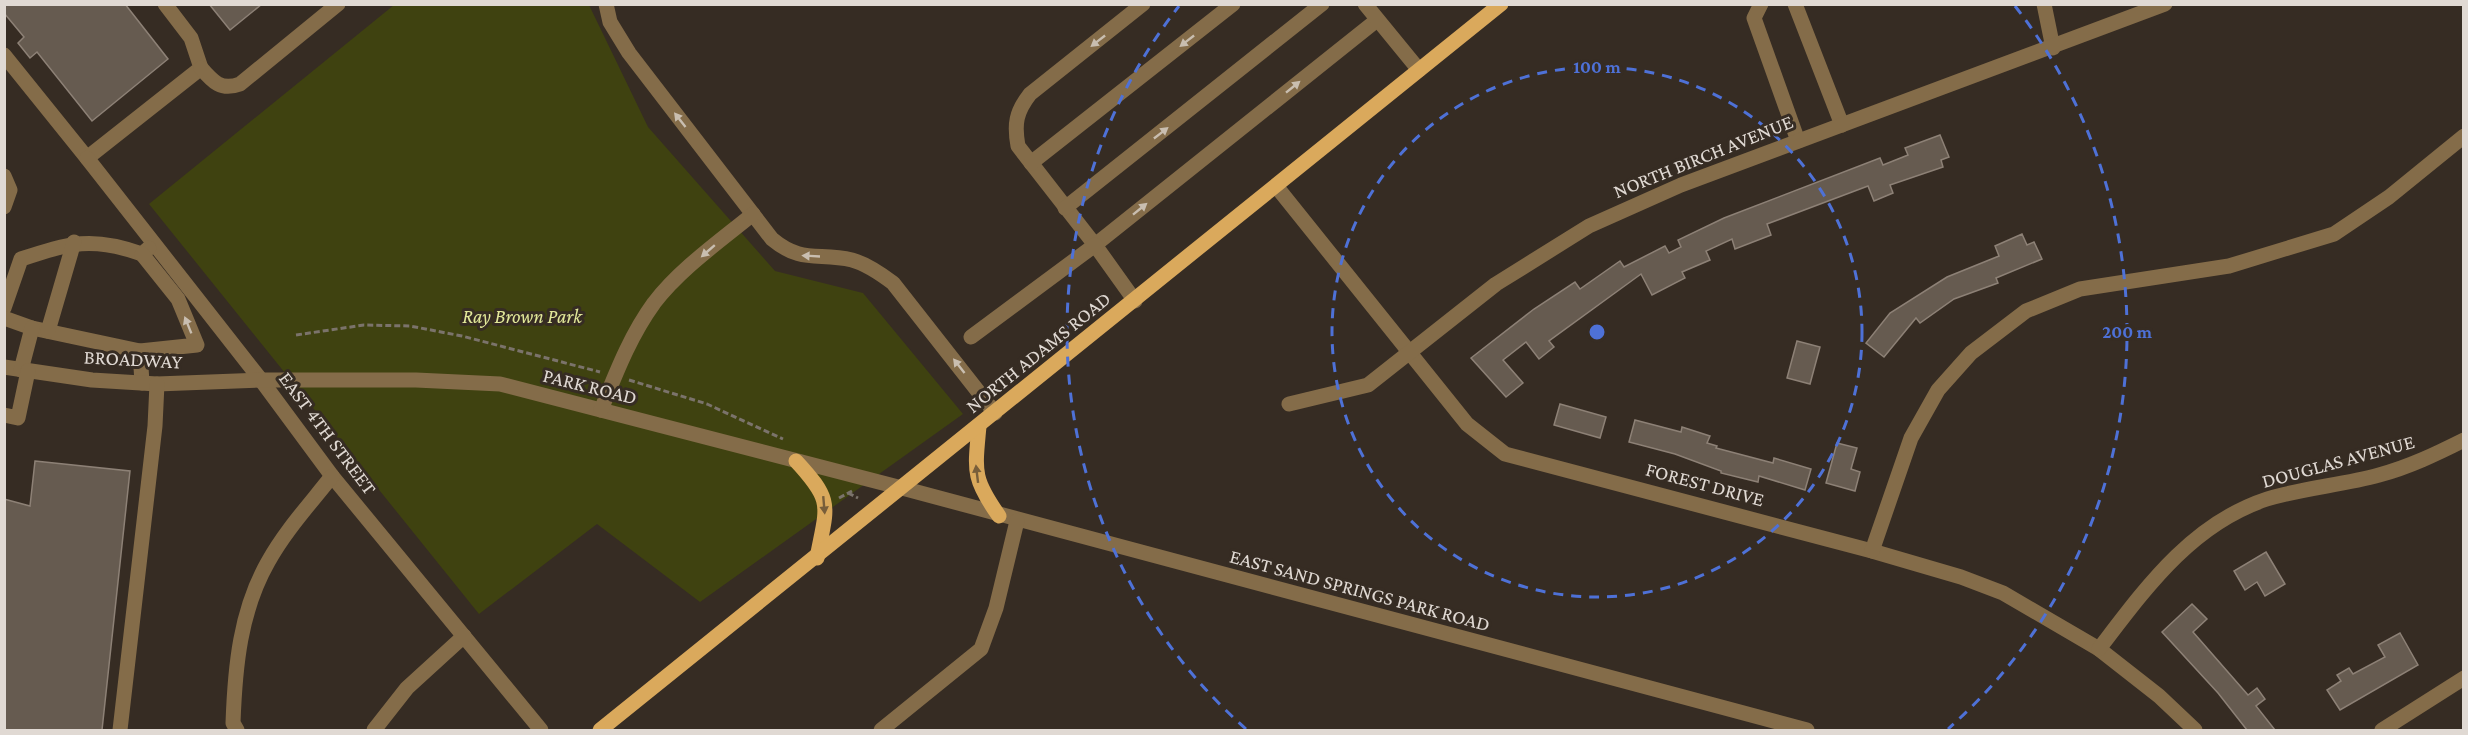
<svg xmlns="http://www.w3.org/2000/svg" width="2468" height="735" font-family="'Crimson Pro',serif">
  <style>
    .green { fill: #3f4210 }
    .building { fill: #665b50; stroke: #8d8176; stroke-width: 1.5 }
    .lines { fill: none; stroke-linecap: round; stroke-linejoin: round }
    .path { stroke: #7b736b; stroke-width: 3; stroke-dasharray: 6 3; stroke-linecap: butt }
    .minor { stroke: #846c49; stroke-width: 15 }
    .major { stroke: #daa95c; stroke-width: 15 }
    .oneway { fill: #c9beb0 }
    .oneway2 { fill: #785e3a }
    .ring { fill: none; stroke: #4e71d7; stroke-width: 3; stroke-dasharray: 10 8 }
    .labels { text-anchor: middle; stroke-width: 6; stroke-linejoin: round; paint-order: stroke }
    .street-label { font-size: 20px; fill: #e0d9d3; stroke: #362c23 }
    .park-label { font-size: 20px; font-style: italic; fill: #e2e899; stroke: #362c23 }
    .centre { fill: #4e71d7; stroke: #362c23; stroke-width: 3 }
    .ring-label { font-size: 18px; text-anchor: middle; font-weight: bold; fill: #4e71d7; stroke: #362c23; stroke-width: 6; stroke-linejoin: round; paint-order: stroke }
  </style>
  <rect width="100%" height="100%" fill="#362c23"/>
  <!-- green -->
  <polygon class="green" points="394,5 589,5 648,127 775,271 863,293 963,414 700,602 597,524 479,614 149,204"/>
  <!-- building -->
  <g class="building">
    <polygon points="4,4 125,4 168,59 92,121 37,52 30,58 18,43 24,37 4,13"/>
    <polygon points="209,4 262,4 230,30"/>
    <polygon points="1940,135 1949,157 1941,160 1943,167 1890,185 1893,193 1874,201 1868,186 1767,224 1771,235 1735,249 1732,239 1706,251 1710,260 1682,272 1685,278 1652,295 1641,274 1549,341 1554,347 1539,359 1526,342 1503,360 1523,383 1506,397 1471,358 1534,309 1575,282 1580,289 1620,261 1624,267 1665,246 1669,253 1681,247 1678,240 1724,218 1880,158 1883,165 1908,155 1905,148"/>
    <polygon points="2022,234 2027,245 2034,242 2042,259 1996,278 1998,283 1954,299 1920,323 1916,318 1884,357 1866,343 1890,313 1947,277 1999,256 1995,246"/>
    <polygon points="1797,341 1820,347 1810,384 1787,378"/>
    <polygon points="1560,404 1606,417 1600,438 1554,425"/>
    <polygon points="1635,420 1681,432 1682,427 1710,436 1707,443 1717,446 1716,448 1773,463 1774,458 1811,469 1805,490 1759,476 1758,482 1721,473 1721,471 1675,454 1629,442"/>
    <polygon points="1837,443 1857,448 1851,469 1860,472 1855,491 1826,483"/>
    <polygon points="35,461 130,471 102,730 4,730 4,499 30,506"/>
    <polygon points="2266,552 2285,584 2265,596 2257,582 2245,590 2234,571"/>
    <polygon points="2192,604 2207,619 2193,632 2248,695 2257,688 2265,699 2256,706 2275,730 2247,730 2218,693 2162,632"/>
    <polygon points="2400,633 2418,665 2340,710 2327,690 2341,681 2337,675 2349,668 2353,674 2385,657 2378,645"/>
  </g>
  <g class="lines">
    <!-- path -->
    <g class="path">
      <polyline points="296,335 364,325 410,326 462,336 600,372"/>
      <polyline points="629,380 707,404 783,439"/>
      <polyline points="848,493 858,498"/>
      <polyline points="839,498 852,491"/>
    </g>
    <!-- minor -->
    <g class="minor">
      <path d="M606 4 610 22 629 53 772 239C802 264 818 252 852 260 867 264 881 274 893 283L995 413"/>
      <path d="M1143 4 1030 94C1016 112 1014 124 1018 146L1095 245 1377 20"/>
      <polyline points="1365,4 1419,70"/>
      <polyline points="1761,4 1754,18 1798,141"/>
      <polyline points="1795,4 1842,125"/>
      <polyline points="2044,4 2053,48"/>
      <polyline points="4,55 87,158 201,68 191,38 165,4"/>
      <path d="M201 68C213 82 221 91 240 84L338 4"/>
      <polyline points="87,158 261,380 332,476 541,730"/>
      <polyline points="1031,163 1233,4"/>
      <polyline points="4,176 10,190 4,207"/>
      <polyline points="1276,186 1467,424 1505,454 1872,551 1961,577 2003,593 2099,649 2159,696 2195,730"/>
      <polyline points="1065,208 1322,4"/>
      <path d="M4 308 21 259C70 243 92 236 142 254L149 248"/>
      <polyline points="4,318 32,328 140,351 197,345 178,299 142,254"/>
      <polyline points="48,331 74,242"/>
      <polyline points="971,337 1095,245 1135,301"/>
      <polyline points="140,351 142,383"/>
      <polyline points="4,367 92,380 157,384 261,380 416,380 500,384 902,488 1807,730"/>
      <polyline points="21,370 32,328"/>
      <polyline points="1289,404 1368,385 1496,284 1589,226 1681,185 2165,4"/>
      <path d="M601 410C616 373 630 336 654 303 680 269 720 241 753 214"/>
      <polyline points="4,415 18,418 28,371"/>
      <polyline points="1872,551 1911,438 1938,390 1971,353 2026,311 2080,289 2229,266 2334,234 2389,197 2464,136"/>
      <path d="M2099 649C2145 589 2191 524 2267 499 2303 488 2343 485 2379 475 2409 467 2436 454 2464 440"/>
      <polyline points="120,730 155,426 157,384"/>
      <path d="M237 730 233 723C235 667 240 611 268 562 285 531 310 504 332 476"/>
      <polyline points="374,730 407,688 464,636"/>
      <polyline points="881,730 981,649 996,608 1017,521"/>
      <polyline points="2382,730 2464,678"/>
    </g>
    <!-- major -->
    <g class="major">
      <path d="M979 426C975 471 972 478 999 516"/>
      <path d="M796 461C834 502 827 505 817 558"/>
      <polyline points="600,730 1501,4"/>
    </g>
  </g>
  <!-- one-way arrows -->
  <defs><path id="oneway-solid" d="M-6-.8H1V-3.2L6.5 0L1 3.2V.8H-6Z" transform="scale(1.5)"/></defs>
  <g class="oneway">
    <use href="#oneway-solid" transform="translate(1098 41) rotate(142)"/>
    <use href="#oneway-solid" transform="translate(1187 41) rotate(142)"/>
    <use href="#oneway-solid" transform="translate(1293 87) rotate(-39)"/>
    <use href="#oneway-solid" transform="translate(680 120) rotate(-128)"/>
    <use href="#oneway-solid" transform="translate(1161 133) rotate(-38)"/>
    <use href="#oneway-solid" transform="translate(1140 209) rotate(-39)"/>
    <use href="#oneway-solid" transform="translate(708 251) rotate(139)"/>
    <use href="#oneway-solid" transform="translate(811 256) rotate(-177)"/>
    <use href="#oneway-solid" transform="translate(188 325) rotate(-112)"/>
    <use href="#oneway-solid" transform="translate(959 366) rotate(-128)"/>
  </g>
  <g class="oneway2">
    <use href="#oneway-solid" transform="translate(977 474) rotate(-97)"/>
    <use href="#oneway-solid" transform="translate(824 505) rotate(85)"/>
  </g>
  <!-- distance rings -->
  <g class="ring">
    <circle cx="1597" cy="332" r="265"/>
    <path d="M1246 729A530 530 0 0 1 1179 6M2015 6A530 530 0 0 1 1948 729"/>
  </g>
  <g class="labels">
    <!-- street labels -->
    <g class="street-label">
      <text transform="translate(1703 156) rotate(-22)" y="7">NORTH BIRCH AVENUE</text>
      <text transform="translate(1038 352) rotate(-39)" y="7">NORTH ADAMS ROAD</text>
      <text transform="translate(133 359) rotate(3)" y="7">BROADWAY</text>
      <text transform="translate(590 386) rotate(14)" y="7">PARK ROAD</text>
      <text transform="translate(328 433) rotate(53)" y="7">EAST 4TH STREET</text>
      <text transform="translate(2338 461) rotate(-15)" y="7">DOUGLAS AVENUE</text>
      <text transform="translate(1705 484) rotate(15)" y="7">FOREST DRIVE</text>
      <text transform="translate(1360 590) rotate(15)" y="7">EAST SAND SPRINGS PARK ROAD</text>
    </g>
    <!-- park labels -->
    <g class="park-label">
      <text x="522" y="323">Ray Brown Park</text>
    </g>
  </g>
  <circle cx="1597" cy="332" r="9" class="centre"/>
  <g class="ring-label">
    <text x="1597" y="73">100 m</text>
    <text x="2127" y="338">200 m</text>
  </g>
  <!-- border -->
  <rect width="2468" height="735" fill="none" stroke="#e0d9d3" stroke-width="12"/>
</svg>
